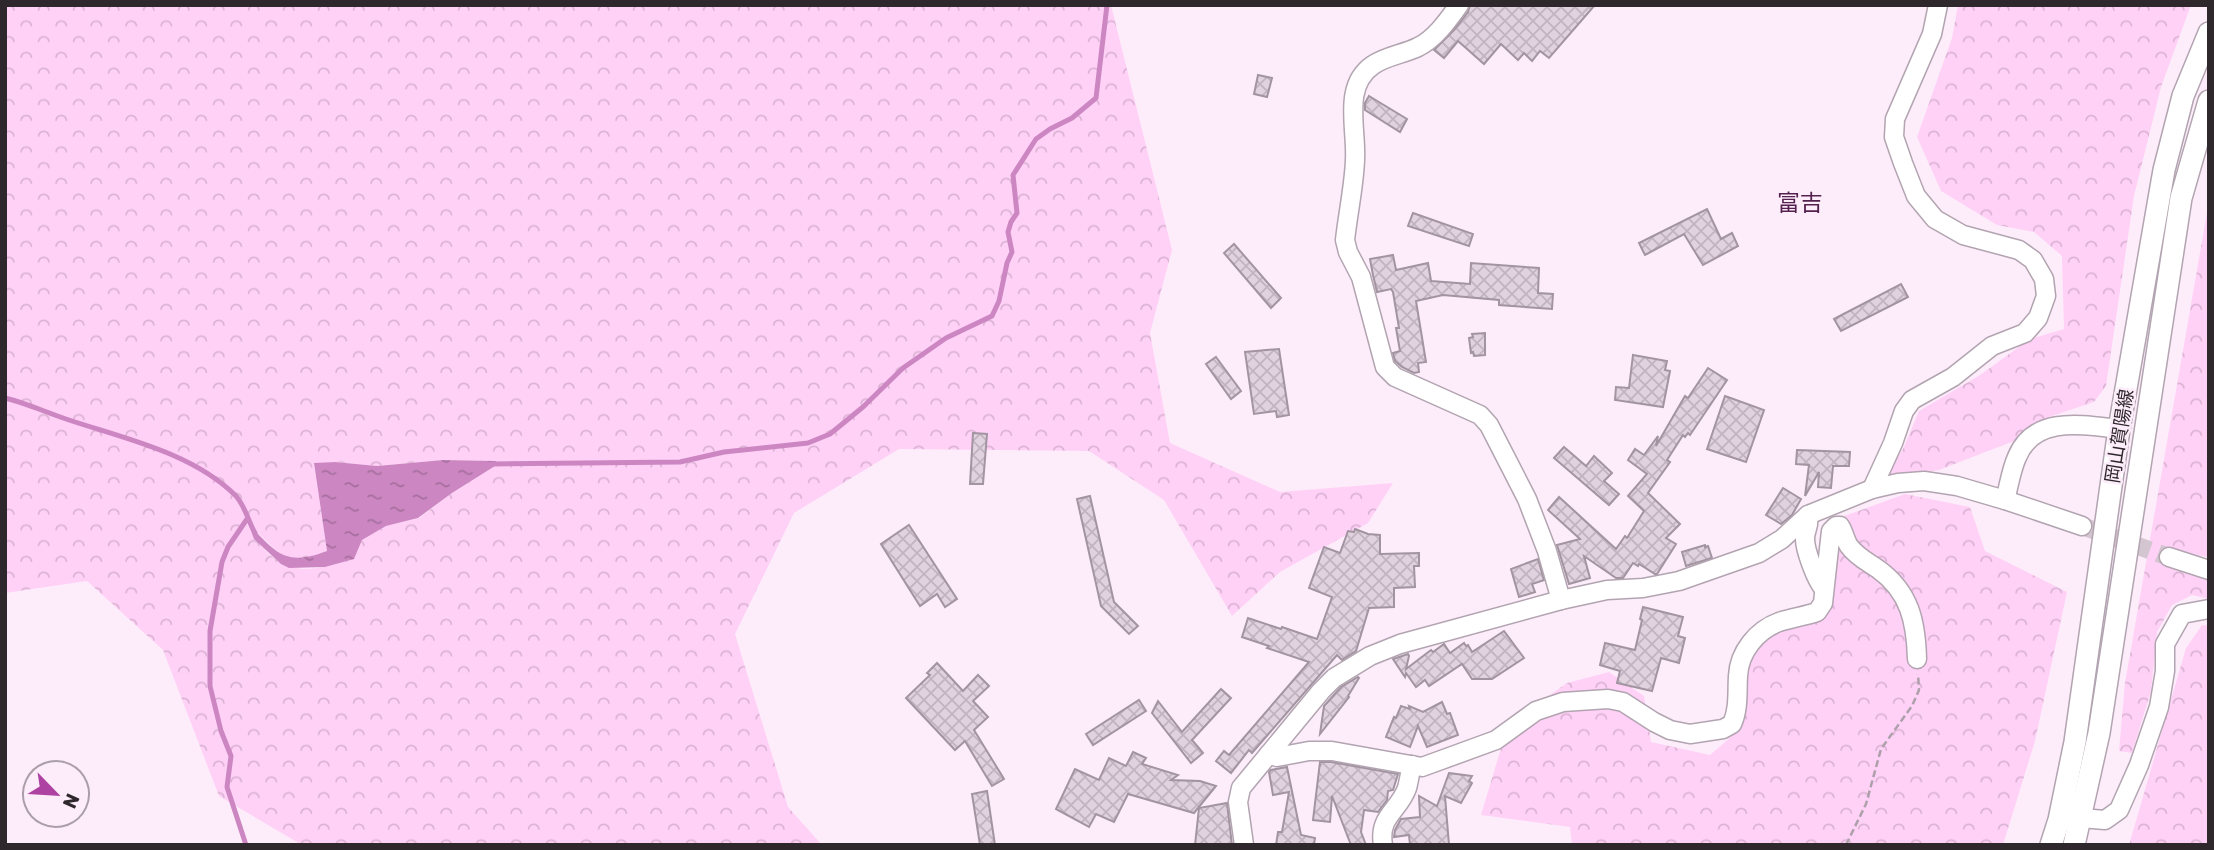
<svg xmlns="http://www.w3.org/2000/svg" width="2214" height="850" font-family="Rubik,'Noto Sans JP',sans-serif">
  <style>
    .forest { fill: url(#forest-crowns); fill-rule: evenodd }
    .water { fill: url(#water-ripples) }
    .lines { fill: none; stroke-linecap: round; stroke-linejoin: round }
    .stream { stroke: #cc87c2; stroke-width: 5 }
    .building { fill: url(#building-cross-hatch); stroke: #a294a0; stroke-width: 2 }
    .minor-tunnel { stroke: #d4c6d1; stroke-width: 18; stroke-dasharray: 18 9; stroke-linecap: butt }
    .minor-casing { stroke: #b2a4b0; stroke-width: 21 }
    .major-casing { stroke: #b2a4b0; stroke-width: 24 }
    .path { stroke: #ada0aa; stroke-width: 2.5; stroke-dasharray: 7 3.5; stroke-linecap: butt }
    .minor { stroke: #fff; stroke-width: 18 }
    .major { stroke: #fff; stroke-width: 21 }
    .labels { text-anchor: middle; stroke-width: 5; stroke-linejoin: round; paint-order: stroke }
    .street-label { font-size: 19px; fill: #2e282d; stroke: #fdedfa }
    .quarter-label { font-size: 23px; fill: #54204e; stroke: #fdedfa }
  </style>
  <defs>
    <pattern id="forest-crowns" width="20" height="18" patternUnits="userSpaceOnUse" patternTransform="scale(1.75)"><rect width="20" height="18" fill="#ffd1f7"/><path d="M2 6a3 3 0 1 1 6 0M12 15a3 3 0 1 1 6 0" fill="none" stroke="#dbb3d4"/></pattern>
    <pattern id="water-ripples" width="26" height="14" patternUnits="userSpaceOnUse" patternTransform="scale(1.75)"><rect width="26" height="14" fill="#cc87c2"/><path d="M2 4q2-2 4 0t4 0M15 11q2-2 4 0t4 0" fill="none" stroke="#a66e9e"/></pattern>
    <pattern id="building-cross-hatch" width="8" height="8" patternUnits="userSpaceOnUse" patternTransform="scale(1.75)"><rect width="8" height="8" fill="#e1d2df"/><path d="M0 0l8 8M0 8l8-8" fill="none" stroke="#c1b4c0"/></pattern>
  </defs>
  <rect width="100%" height="100%" fill="#fdedfa"/>
  <!-- forest -->
  <g class="forest">
    <path d="M5 5H1111L1172 250 1150 333 1170 443 1280 492 1393 483 1368 523 1280 572 1232 616 1164 500 1089 451 899 449 794 513 735 634 788 807 822 845H302L219 796 163 650 87 581 5 593ZM443 460 496 461 495 466 452 493 419 518 386 526 362 540 354 558C323 568 295 578 269 554 260 545 254 538 250 526 282 553 281 568 327 551L314 464 335 462 377 466Z"/>
    <polygon points="1958,5 2191,5 2161,87 2134,196 2106,386 2094,402 2037,421 2014,441 1939,470 1883,480 1903,449 1919,411 1980,375 2030,339 2064,329 2062,256 2034,232 1997,225 1941,191 1917,137 1952,38"/>
    <polygon points="2209,201 2209,557 2167,550 2209,577 2209,599 2192,595 2172,605 2157,632 2151,691 2132,753 2119,751 2125,683"/>
    <polygon points="1905,494 1970,507 1985,551 2067,592 2035,741 2003,845 1572,845 1570,827 1481,815 1508,725 1567,683 1609,672 1644,696 1651,742 1710,755 1740,729 1737,677 1756,642 1784,631 1812,610 1828,522"/>
    <polygon points="2202,625 2209,626 2209,845 2129,845 2186,648"/>
  </g>
  <!-- water -->
  <path class="water" d="M443 460 496 461 495 466 452 493 418 518 386 526 362 540 354 559 325 567 289 568 281 564 254 539 249 525C277 553 285 567 327 551L314 463 335 462 377 466Z"/>
  <g class="lines">
    <!-- stream -->
    <g class="stream">
      <path d="M5 398C26 403 45 412 66 419 122 438 191 452 235 495 245 505 248 521 255 533"/>
      <polyline points="491,464 680,462 724,452 808,443 830,434 863,407 903,368 946,338 992,316 999,301 1007,263 1012,252 1008,232 1011,222 1017,213 1013,175 1036,139 1050,129 1072,118 1096,98 1107,5"/>
      <polyline points="246,845 227,787 231,756 221,731 210,686 210,631 222,562 228,547 247,519"/>
    </g>
  </g>
  <!-- building -->
  <g class="building">
    <polygon points="1470,5 1595,5 1549,58 1540,51 1532,61 1524,53 1518,60 1501,44 1484,64 1458,41 1444,58 1434,50 1454,30 1468,12"/>
    <polygon points="1258,75 1272,78 1267,97 1254,94"/>
    <polygon points="1369,96 1407,119 1400,132 1365,110 1365,103"/>
    <polygon points="1707,209 1721,239 1732,233 1738,246 1703,265 1684,234 1645,255 1639,243"/>
    <polygon points="1413,213 1473,234 1469,246 1408,226"/>
    <polygon points="1234,244 1281,298 1271,308 1224,253"/>
    <polygon points="1393,255 1396,270 1428,263 1431,281 1470,284 1471,263 1539,268 1538,293 1553,294 1552,309 1499,305 1499,300 1443,295 1416,301 1426,362 1418,363 1419,372 1414,373 1402,367 1395,361 1393,353 1400,351 1396,328 1399,328 1393,292 1391,289 1377,292 1373,275 1370,259"/>
    <polygon points="1901,284 1908,297 1841,331 1834,319"/>
    <polygon points="1485,333 1485,355 1474,356 1473,352 1471,353 1469,338 1473,337 1472,334"/>
    <polygon points="1279,349 1289,415 1277,417 1276,411 1254,414 1245,352"/>
    <polygon points="1633,355 1667,361 1665,370 1670,371 1663,407 1615,400 1616,387 1629,388"/>
    <polygon points="1216,357 1241,391 1231,399 1206,364"/>
    <polygon points="1708,368 1727,380 1690,435 1688,433 1685,437 1683,435 1667,460 1670,462 1648,493 1680,524 1666,538 1676,544 1657,574 1655,574 1639,564 1638,566 1633,563 1623,578 1616,578 1584,556 1590,578 1569,584 1557,545 1580,539 1548,510 1559,497 1616,549 1625,536 1627,538 1644,511 1628,496 1647,474 1628,460 1635,449 1644,455 1658,436 1656,446 1685,396 1688,398"/>
    <polygon points="1725,396 1764,410 1746,462 1707,449"/>
    <polygon points="973,433 987,434 983,484 970,484"/>
    <polygon points="1564,447 1586,466 1594,456 1612,473 1604,481 1619,494 1609,505 1554,458"/>
    <polygon points="1797,450 1850,452 1849,466 1833,466 1831,488 1818,487 1819,472 1805,496 1809,465 1796,464"/>
    <polygon points="1783,488 1801,499 1792,515 1781,524 1766,515"/>
    <polygon points="1090,496 1114,602 1138,626 1129,634 1101,606 1077,499"/>
    <polygon points="909,525 957,599 945,607 937,594 920,606 881,544"/>
    <polygon points="1355,529 1368,534 1380,535 1380,554 1419,553 1419,566 1414,566 1415,587 1394,588 1394,607 1369,608 1356,651 1342,660 1337,655 1252,753 1249,750 1231,773 1216,761 1224,751 1229,755 1309,662 1267,648 1269,646 1242,637 1248,618 1281,629 1282,627 1317,639 1332,597 1309,588 1324,547 1340,553 1348,531 1354,532"/>
    <polygon points="1705,545 1705,547 1708,546 1712,558 1686,566 1682,552"/>
    <polygon points="1538,559 1544,580 1532,584 1535,592 1519,597 1511,569"/>
    <polygon points="1643,607 1683,617 1678,636 1685,638 1679,663 1661,658 1652,691 1617,683 1620,671 1600,665 1605,643 1635,650 1642,620 1640,619"/>
    <polygon points="1504,631 1524,658 1492,679 1472,679 1462,664 1429,686 1425,680 1416,687 1406,673 1405,677 1393,659 1408,654 1409,656 1406,669 1431,650 1433,652 1444,644 1450,653 1464,643 1466,646 1468,645 1472,652"/>
    <polygon points="937,663 963,691 978,675 989,686 973,701 988,717 974,730 1004,779 992,786 965,741 955,750 906,698 930,675 927,673"/>
    <polygon points="1358,677 1359,678 1348,696 1349,697 1320,734 1324,706 1341,687"/>
    <polygon points="1221,689 1231,698 1192,740 1203,753 1191,763 1152,713 1158,701 1182,732"/>
    <polygon points="1139,700 1146,711 1093,745 1086,734"/>
    <polygon points="1442,702 1447,714 1450,713 1458,735 1427,747 1418,726 1410,747 1386,737 1394,717 1396,718 1401,706 1410,709 1409,706 1423,712"/>
    <polygon points="1133,752 1146,758 1142,764 1178,775 1171,780 1200,781 1216,786 1194,813 1128,794 1114,822 1096,814 1089,827 1056,809 1075,769 1099,780 1109,758 1126,766"/>
    <polygon points="1320,762 1331,762 1398,774 1393,790 1388,791 1387,800 1378,812 1364,810 1361,832 1366,845 1351,845 1332,796 1330,822 1313,820"/>
    <polygon points="1287,767 1301,835 1315,838 1314,845 1276,845 1278,832 1282,832 1289,792 1273,795 1269,772 1271,770"/>
    <polygon points="1449,773 1472,776 1469,781 1472,783 1461,803 1445,796 1449,845 1410,845 1409,835 1394,837 1395,830 1401,819 1420,817 1419,796 1437,806"/>
    <polygon points="987,791 995,845 980,845 972,794"/>
    <polygon points="1227,803 1232,845 1195,845 1199,808"/>
  </g>
  <g class="lines">
    <!-- minor-tunnel -->
    <polyline class="minor-tunnel" points="2082,526 2169,557"/>
    <!-- minor casing -->
    <g class="minor-casing">
      <g id="minor">
        <path d="M1459 5C1448 20 1435 39 1418 47 1404 54 1386 56 1373 65 1342 86 1357 129 1355 160 1354 186 1348 213 1345 240L1348 252 1361 277 1385 367 1395 377 1480 415 1489 425 1527 499 1547 551 1561 600"/>
        <polyline points="1872,489 1893,443 1904,411 1912,400 1953,377 1992,346 2025,333 2038,318 2046,296 2044,279 2033,260 2019,250 1963,235 1935,219 1916,196 1903,163 1894,137 1895,119 1932,34 1938,5"/>
        <path d="M2005 500C2009 486 2011 470 2017 457 2034 415 2083 425 2119 429"/>
        <path d="M1808 515C1810 527 1805 529 1805 539 1805 550 1816 580 1824 589"/>
        <polyline points="2169,557 2209,570"/>
        <path d="M1269 754 1277 757 1309 751H1332L1422 767 1496 740 1536 711 1563 702 1608 699 1623 702 1654 722 1670 730 1690 734 1723 729 1732 724C1739 709 1737 692 1738 676 1739 652 1757 630 1779 622 1791 618 1805 616 1817 612L1823 603 1831 531 1836 526H1840C1844 532 1845 540 1849 546 1857 557 1868 562 1878 569 1910 592 1916 622 1917 659"/>
        <polyline points="2081,818 2105,820 2119,810 2139,765 2159,707 2165,671 2165,644 2182,614 2209,609"/>
        <polyline points="1244,845 1238,802 1241,788 1321,691 1334,678 1370,656 1400,644 1561,600 1607,590 1643,588 1679,581 1759,553 1782,539 1808,515 1872,489 1898,483 1924,481 1957,486 2005,500 2082,526"/>
        <path d="M1383 845C1378 816 1399 811 1407 788 1409 781 1410 772 1412 765"/>
      </g>
    </g>
    <!-- major casing -->
    <g class="major-casing">
      <g id="major">
        <polyline points="2051,845 2059,820 2075,742 2119,429 2164,170 2183,96 2209,33"/>
        <polyline points="2074,845 2099,733 2181,198 2209,101"/>
      </g>
    </g>
    <!-- path -->
    <polyline class="path" points="1846,845 1866,804 1881,749 1912,706 1919,690 1918,674"/>
    <!-- minor -->
    <use href="#minor" class="minor"/>
    <!-- major -->
    <use href="#major" class="major"/>
  </g>
  <g class="labels">
    <!-- street labels -->
    <g class="street-label">
      <text transform="translate(2119 436) rotate(-81)" y="7">岡山賀陽線</text>
    </g>
    <!-- quarter labels -->
    <g class="quarter-label">
      <text x="1800" y="211">富吉</text>
    </g>
  </g>
  <!-- border -->
  <rect width="2214" height="850" fill="none" stroke="#2e282d" stroke-width="14"/>
  <!-- north arrow -->
  <g transform="translate(56 794) rotate(115)"><circle r="33" fill="#fdedfa" stroke="#aa9ea8" stroke-width="2"/>
  <path d="M0-5L12 26L0 18L-12 26Z" fill="#ad42a2"/>
  <text y="-10" font-size="19" font-weight="bold" text-anchor="middle" fill="#2e282d">N</text>
  </g>
</svg>
